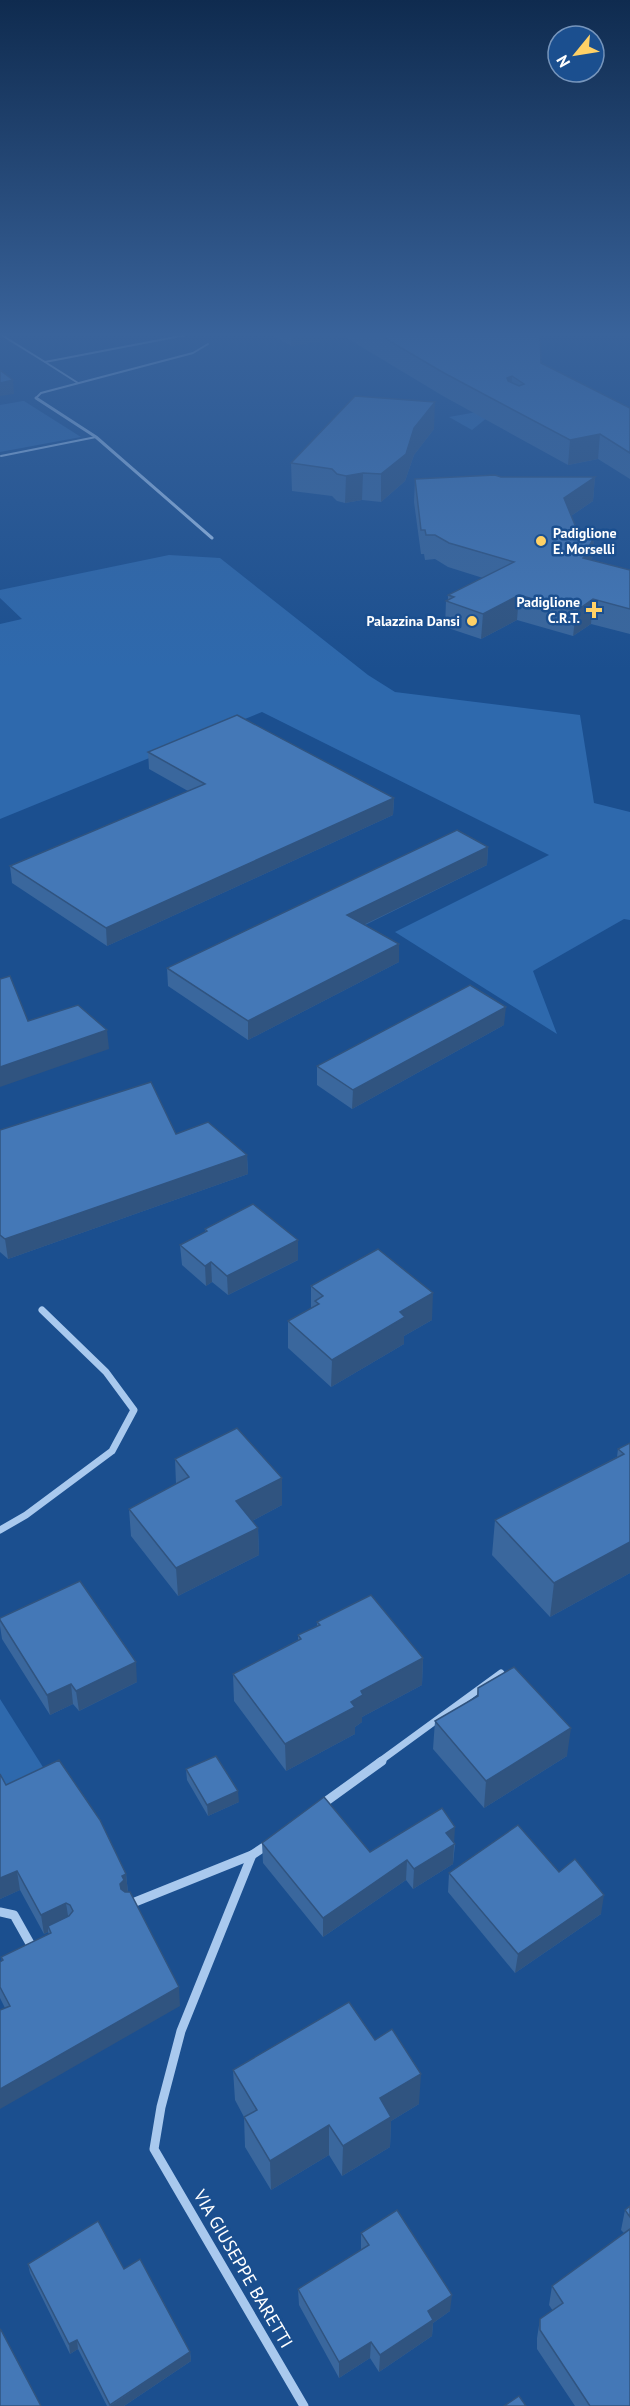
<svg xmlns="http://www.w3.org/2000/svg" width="630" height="2406" font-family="'PT Sans',sans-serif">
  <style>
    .green { fill: #2e69ad }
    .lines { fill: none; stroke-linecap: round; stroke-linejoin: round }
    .lane { stroke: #a9c9ee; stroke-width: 2 }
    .street-far2 { stroke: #a9c9ee; stroke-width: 3 }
    .street-far1 { stroke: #a9c9ee; stroke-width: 7 }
    .street { stroke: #a9c9ee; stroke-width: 9 }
    .wall { fill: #3a679d }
    .shaded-wall { fill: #305480 }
    .building { fill: #4478b7; stroke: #305480; stroke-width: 1.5; fill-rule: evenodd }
    .poi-dot { fill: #ffd166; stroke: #1b4f8f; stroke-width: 2 }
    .labels { text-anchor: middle; stroke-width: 5; stroke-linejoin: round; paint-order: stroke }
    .far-poi-label { font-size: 14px; font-weight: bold; fill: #fff; stroke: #1b4f8f; text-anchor: end }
    .near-street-label { font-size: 18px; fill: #fff; stroke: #1b4f8f }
  </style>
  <rect width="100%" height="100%" fill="#1b4f8f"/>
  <!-- green -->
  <g class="green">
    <polygon points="23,401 24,401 81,437 0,452 0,405"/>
    <polygon points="499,408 472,430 449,417"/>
    <polygon points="169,555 220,558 368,675 395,692 580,715 594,803 630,812 630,920 624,919 533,971 557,1034 395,932 549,855 262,712 0,819 0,624 22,619 0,598 0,590"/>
    <polygon points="0,1699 53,1783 0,1808"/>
  </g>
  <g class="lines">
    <!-- lane -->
    <g class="lane">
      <polyline points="0,334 45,362 186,335"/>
      <polyline points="45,362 78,383"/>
      <polyline points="36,398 41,393 193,353 208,344"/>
      <polyline points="1,456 96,437"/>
    </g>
    <!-- street-far2 -->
    <polyline class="street-far2" points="36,398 96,437 212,538"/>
    <!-- street-far1 -->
    <g class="street-far1">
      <polyline points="0,1530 26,1515 112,1451 134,1410 106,1372 42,1310"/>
      <polyline points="379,1762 501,1673"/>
    </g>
    <!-- street -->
    <g class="street">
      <polyline points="321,1805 382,1761"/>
      <polyline points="267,1845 252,1855 181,2031 161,2107 154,2149 304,2406"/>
      <polyline points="130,1904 252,1855"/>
      <polyline points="0,1912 14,1915 32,1947"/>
    </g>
  </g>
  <!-- wall -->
  <g class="wall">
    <polygon points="267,332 540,332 541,363 630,408 630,479 598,459 568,465 443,396 345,337 291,346"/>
    <polygon points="434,429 414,455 405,481 381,502 362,500 345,503 337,501 332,496 292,491 291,463"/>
    <polygon points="501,477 595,477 593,501 571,516 577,530 594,537 592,560 630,570 630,634 591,624 573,636 517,620 481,639 445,627 446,601 448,601 448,595 483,578 448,567 435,559 425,560 424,554 421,554 414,502 415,479"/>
    <polygon points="148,752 394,798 393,815 107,946 12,883 10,866 188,791 149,769"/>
    <polygon points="488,847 487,865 365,925 399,962 248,1040 168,986 167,968"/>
    <polygon points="504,1025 352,1109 317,1085 317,1066"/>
    <polygon points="0,1130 176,1134 247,1155 248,1174 8,1259 0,1252"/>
    <polygon points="205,1229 298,1260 228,1295 212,1282 206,1286 182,1265 180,1245 205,1232"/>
    <polygon points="311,1286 432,1320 404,1336 404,1344 331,1387 288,1348 288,1321 311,1308"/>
    <polygon points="630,1443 630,1573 550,1617 492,1555 495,1520 617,1457 618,1449"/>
    <polygon points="175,1459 282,1505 252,1521 258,1528 259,1555 178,1596 131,1536 129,1509 176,1484"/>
    <polygon points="0,1618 137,1682 79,1711 73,1704 50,1715 2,1639 0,1626"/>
    <polygon points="317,1622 423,1658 422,1685 362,1717 362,1722 355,1727 355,1734 286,1771 234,1701 233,1674 298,1640 298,1635 317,1626"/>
    <polygon points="478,1688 567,1756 484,1808 433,1749 435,1721 477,1697"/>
    <polygon points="186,1769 239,1802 208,1816 187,1780"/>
    <polygon points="6,1785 126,1874 128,1892 180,2006 5,2008 0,1998 0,1962 2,1961 1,1957 49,1934 48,1932 44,1934 20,1890 0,1899"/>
    <polygon points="454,1842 455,1844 453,1864 413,1889 406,1880 323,1937 263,1863 262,1843 370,1852"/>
    <polygon points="559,1872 601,1914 515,1973 448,1892 449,1873"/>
    <polygon points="233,2070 419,2104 391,2121 390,2147 342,2176 329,2155 271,2190 245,2147 244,2117 235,2100"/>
    <polygon points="630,2206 630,2406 575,2406 537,2349 537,2338 540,2319 553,2311 549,2305 552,2286 624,2233 621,2230 625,2210"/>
    <polygon points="361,2233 450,2311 433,2323 432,2336 379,2372 370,2358 339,2378 299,2305 298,2289 361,2250"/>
    <polygon points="28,2264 124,2269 190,2352 191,2361 124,2406 107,2406 78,2349 70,2354 30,2273"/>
  </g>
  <!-- shaded-wall -->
  <g class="shaded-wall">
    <polygon points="291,332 345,332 345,337 291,346"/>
    <polygon points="512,376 511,399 507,378"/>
    <polygon points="13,380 14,394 0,396 0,383"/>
    <polygon points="435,402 434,429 414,455 405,481 381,502 381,474 414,428"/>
    <polygon points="600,434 598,459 568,465 570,440"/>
    <polygon points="363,473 362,500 345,503 346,476"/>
    <polygon points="595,477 593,501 562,522 564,498"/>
    <polygon points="594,537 592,561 583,558"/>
    <polygon points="519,595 517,620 481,639 483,614"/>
    <polygon points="593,599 591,624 573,636 576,611"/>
    <polygon points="394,798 393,815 107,946 106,928"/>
    <polygon points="488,847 487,865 347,933 347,915"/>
    <polygon points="399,944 399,962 248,1040 248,1021"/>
    <polygon points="506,1007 504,1025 352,1109 353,1090"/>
    <polygon points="107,1030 109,1049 0,1087 0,1067"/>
    <polygon points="247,1155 248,1174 8,1259 5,1239"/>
    <polygon points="298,1240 298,1260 228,1295 227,1276"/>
    <polygon points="211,1262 212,1282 206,1286 205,1266"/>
    <polygon points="433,1293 432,1320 404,1336 404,1344 331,1387 332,1360 400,1312"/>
    <polygon points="282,1478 282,1505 237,1529 236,1501"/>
    <polygon points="258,1528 259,1555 178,1596 176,1568"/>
    <polygon points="630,1542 630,1573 550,1617 554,1583"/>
    <polygon points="423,1658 422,1685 362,1717 362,1722 355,1727 355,1734 286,1771 285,1744 351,1702 361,1691"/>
    <polygon points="136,1662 137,1682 79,1711 76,1691"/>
    <polygon points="71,1684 73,1704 50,1715 47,1695"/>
    <polygon points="571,1728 567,1756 484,1808 486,1781"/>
    <polygon points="238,1791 239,1802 208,1816 207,1805"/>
    <polygon points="455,1827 453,1864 413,1889 414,1869 446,1833"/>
    <polygon points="407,1860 406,1880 323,1937 323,1918"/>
    <polygon points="17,1871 20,1890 0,1899 0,1878"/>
    <polygon points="126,1874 128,1893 122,1904 120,1884 122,1876"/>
    <polygon points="604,1895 601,1914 515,1973 518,1954"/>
    <polygon points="66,1903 69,1922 48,1926 48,1932 44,1934 41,1915"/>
    <polygon points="179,1987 180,2006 0,2109 0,2089"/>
    <polygon points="421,2074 419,2104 391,2121 390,2147 342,2176 343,2146 380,2098"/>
    <polygon points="329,2125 329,2155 271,2190 270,2161"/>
    <polygon points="452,2295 450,2311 433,2323 432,2336 379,2372 380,2355 428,2311"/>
    <polygon points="77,2340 78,2349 70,2354 69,2344"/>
    <polygon points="371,2342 370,2358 339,2378 339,2362"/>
    <polygon points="190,2352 191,2361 124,2406 110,2406"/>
  </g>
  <!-- building -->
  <g class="building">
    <path d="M374 332H540L541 363 630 408V453L600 434 570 440 444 373ZM512 376 524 384 519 386 508 381 507 378Z"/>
    <polygon points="0,370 13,380 0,383"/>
    <polygon points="355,396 435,402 414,428 406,454 381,474 363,473 346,476 337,474 332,469 291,463"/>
    <polygon points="495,475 501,477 595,477 564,498 577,530 594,537 583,558 630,570 630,609 593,599 576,611 519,595 483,614 446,601 454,597 448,595 514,562 449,543 435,535 426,535 425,530 421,530 415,479"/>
    <polygon points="237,715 394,798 106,928 10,866 205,784 148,752"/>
    <polygon points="457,830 488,847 347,915 399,944 248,1021 167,968"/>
    <polygon points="10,976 28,1021 78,1005 107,1030 0,1067 0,979"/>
    <polygon points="470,985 506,1007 353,1090 317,1066"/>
    <polygon points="151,1082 176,1134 208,1122 247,1155 5,1239 0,1235 0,1130"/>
    <polygon points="253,1204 298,1240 227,1276 211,1262 205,1266 180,1245 207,1231 205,1229"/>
    <polygon points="378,1249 433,1293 400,1312 405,1317 332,1360 288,1321 319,1304 315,1301 323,1296 311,1286"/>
    <polygon points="237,1428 282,1478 236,1501 258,1528 176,1568 129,1509 189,1477 175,1459"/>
    <polygon points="630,1443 630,1542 554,1583 495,1520 624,1454 618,1449"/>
    <polygon points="80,1581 136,1662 76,1691 71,1684 47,1695 0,1620 0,1618"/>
    <polygon points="371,1595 423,1658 361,1691 363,1695 351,1702 355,1707 285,1744 233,1674 301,1639 298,1635 320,1625 317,1622"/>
    <polygon points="514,1667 571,1728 486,1781 435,1721 478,1696 478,1688"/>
    <polygon points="216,1756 238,1791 207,1805 186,1769"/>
    <polygon points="59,1760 100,1820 126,1874 122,1876 124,1880 120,1884 121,1889 125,1892 130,1892 179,1987 0,2089 0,2010 10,2006 0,1987 0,1962 3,1960 1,1957 51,1933 48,1926 69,1916 73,1911 70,1905 66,1903 41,1915 17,1871 0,1878 0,1774 6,1785"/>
    <polygon points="324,1797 370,1852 442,1808 455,1827 446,1833 455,1844 414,1869 407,1860 323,1918 262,1843"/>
    <polygon points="518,1825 559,1872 575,1859 604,1895 518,1954 449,1873"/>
    <polygon points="349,2002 375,2040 392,2029 421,2074 380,2098 391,2117 343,2146 329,2125 270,2161 244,2117 257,2110 233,2070"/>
    <polygon points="630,2206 630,2217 625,2210"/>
    <polygon points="397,2210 452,2295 428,2311 433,2320 380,2355 371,2342 339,2362 298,2289 369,2245 361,2233"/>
    <polygon points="98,2221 124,2269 140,2259 190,2352 110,2405 77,2340 69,2344 28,2264"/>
    <polygon points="630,2229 630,2406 590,2406 540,2330 540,2319 563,2303 552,2286"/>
    <polygon points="0,2329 1,2330 41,2406 0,2406"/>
    <polygon points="519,2396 526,2406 504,2406"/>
  </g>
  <!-- sky -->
  <linearGradient id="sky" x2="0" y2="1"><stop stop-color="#0f2b4f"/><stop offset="0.5" stop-color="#39639b"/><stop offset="1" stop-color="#39639b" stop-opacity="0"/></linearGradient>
  <rect width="630" height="669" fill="url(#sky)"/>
  <!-- markers -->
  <g class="poi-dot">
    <circle cx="541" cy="541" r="6"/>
    <path d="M591 601h6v6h6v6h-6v6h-6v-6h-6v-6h6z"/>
    <circle cx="472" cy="621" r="6"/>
  </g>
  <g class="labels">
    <!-- far-poi labels -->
    <g class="far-poi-label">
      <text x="553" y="538" text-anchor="start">Padiglione<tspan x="553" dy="16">E. Morselli</tspan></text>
      <text x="580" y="607">Padiglione<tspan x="580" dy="16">C.R.T.</tspan></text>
      <text x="460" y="626">Palazzina Dansi</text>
    </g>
    <!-- near-street labels -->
    <g class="near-street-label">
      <text transform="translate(243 2269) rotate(60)" y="6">VIA GIUSEPPE BARETTI</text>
    </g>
  </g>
  <!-- north arrow -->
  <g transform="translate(576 54) rotate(240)"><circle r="28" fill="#1b4f8f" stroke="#7695bc" stroke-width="1.5"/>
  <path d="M0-4.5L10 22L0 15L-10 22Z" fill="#ffd166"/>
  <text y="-9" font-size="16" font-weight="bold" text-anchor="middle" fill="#ffffff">N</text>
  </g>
</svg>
